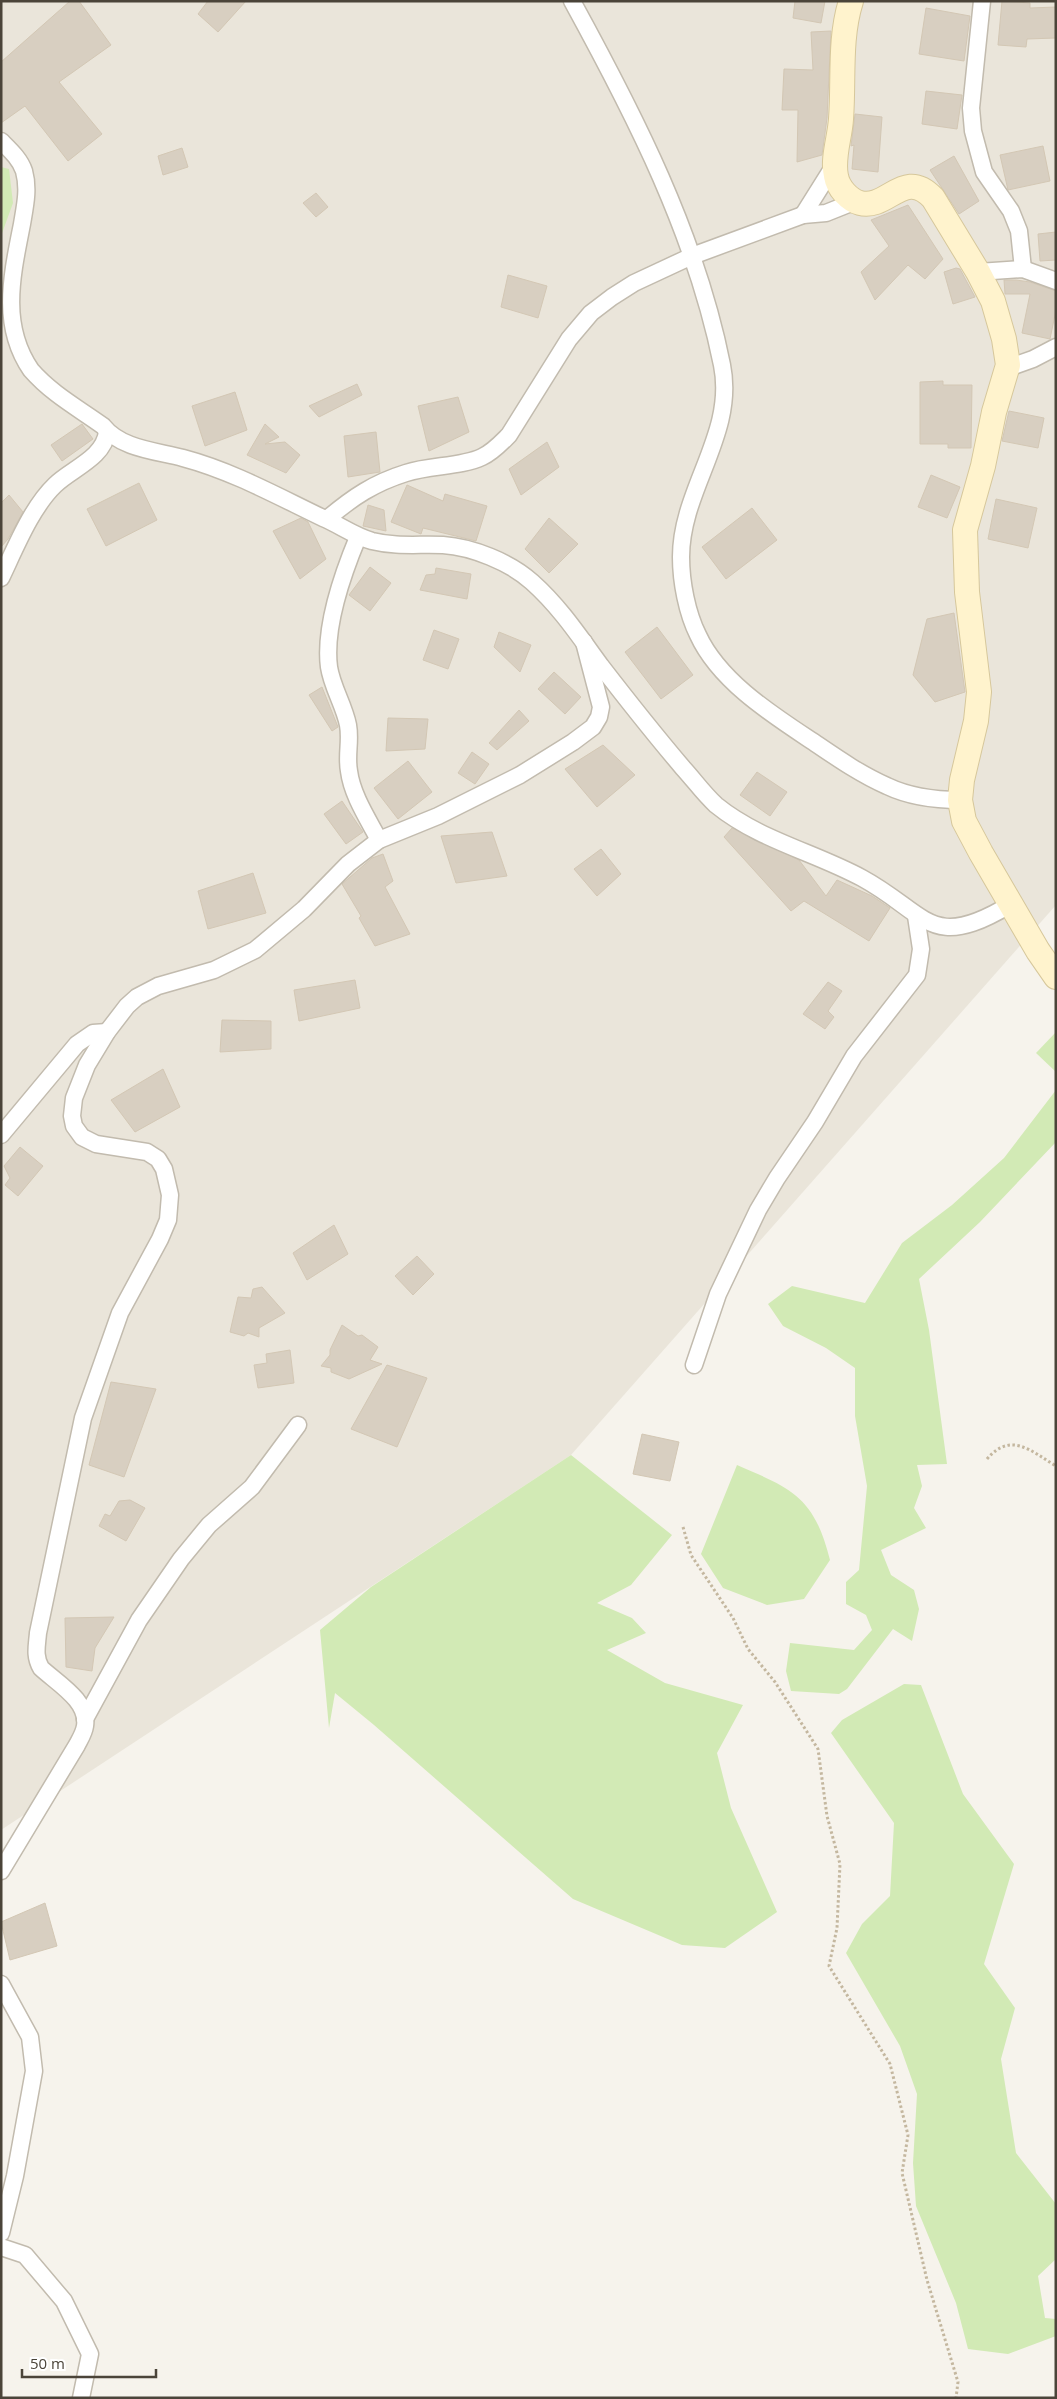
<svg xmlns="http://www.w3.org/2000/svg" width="1057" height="2399" font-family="'Open Sans',sans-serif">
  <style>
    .residential { fill: #eae5da }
    .green { fill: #d2eab5 }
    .building { fill: #d8cfc1; stroke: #d3c7b4 }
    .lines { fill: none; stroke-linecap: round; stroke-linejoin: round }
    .street-casing { stroke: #c2bbae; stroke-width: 19 }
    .secondary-casing { stroke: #d6c79b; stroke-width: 26 }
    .path { stroke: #c4b79f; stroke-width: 3; stroke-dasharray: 2.5 2.5; stroke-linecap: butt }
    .street { stroke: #fff; stroke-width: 16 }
    .secondary { stroke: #fff3cd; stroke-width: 24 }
  </style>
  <rect width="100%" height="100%" fill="#f6f3ec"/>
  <!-- residential -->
  <polygon class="residential" points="1,1 1056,1 1056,905 571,1455 1,1830"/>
  <!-- green -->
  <g class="green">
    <polygon points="1,167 9,169 13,203 1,236"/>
    <polygon points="1056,1032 1056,1072 1036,1053"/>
    <polygon points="1056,1090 1056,1142 980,1222 919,1279 929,1330 947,1464 917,1465 922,1486 914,1508 926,1528 881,1550 891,1575 914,1590 919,1609 912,1641 893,1629 847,1689 839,1694 791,1691 786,1671 790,1643 854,1650 872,1630 866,1615 846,1604 846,1582 859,1570 867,1486 855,1416 855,1368 826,1348 783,1326 768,1304 792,1286 865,1303 902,1243 952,1205 1004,1158"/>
    <polygon points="571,1455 672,1535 631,1585 597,1603 632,1618 646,1633 607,1650 665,1683 743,1705 717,1753 731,1808 777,1912 725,1948 682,1945 573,1899 374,1725 335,1693 329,1728 320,1630 371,1587"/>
    <path d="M737 1465C793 1489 814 1497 830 1560L804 1599 767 1605 723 1588 701 1554Z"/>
    <polygon points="904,1684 921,1685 963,1794 1014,1864 984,1964 1015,2008 1001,2059 1016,2153 1056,2204 1056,2259 1038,2276 1045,2318 1056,2319 1056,2336 1008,2354 968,2349 956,2303 916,2206 913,2163 917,2094 900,2046 846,1953 862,1924 890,1896 894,1823 831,1733 842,1720"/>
  </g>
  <!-- building -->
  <g class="building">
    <polygon points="70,1 79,1 111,45 59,82 102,134 68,161 25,106 1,123 1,62"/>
    <polygon points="208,1 246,1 218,32 198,14"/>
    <polygon points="795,1 825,1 821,23 793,18"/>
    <polygon points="1002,1 1030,3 1030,8 1056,7 1056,38 1027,39 1026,47 998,45"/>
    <polygon points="926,8 970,16 964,61 919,54"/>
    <polygon points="831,31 827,118 822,155 797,162 798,110 782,110 784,69 813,70 811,32"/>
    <polygon points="926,91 962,95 957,129 922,124"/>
    <polygon points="855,114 882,117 878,172 852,169 854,145 851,146"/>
    <polygon points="1043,146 1050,181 1008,190 1000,155"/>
    <polygon points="182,148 188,167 163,175 158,156"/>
    <polygon points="954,156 979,201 959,214 930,170"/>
    <polygon points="316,193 328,207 316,217 303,203"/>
    <polygon points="908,205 943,259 925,279 908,265 875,300 861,272 889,246 871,220"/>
    <polygon points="1056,232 1056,260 1040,261 1038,234"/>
    <polygon points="956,268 960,269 975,297 953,304 944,272"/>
    <polygon points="508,275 547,286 538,318 501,307"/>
    <polygon points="1004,280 1016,280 1030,282 1056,291 1056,310 1050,339 1022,333 1030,294 1005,294"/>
    <polygon points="943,381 943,385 972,385 971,448 948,448 948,444 920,444 920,382"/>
    <polygon points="357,384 362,395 319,417 309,406"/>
    <polygon points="235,392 247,430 205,446 192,406"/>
    <polygon points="458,397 469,432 429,451 418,406"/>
    <polygon points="1009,411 1044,418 1038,448 1002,441"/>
    <polygon points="82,424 93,439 62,461 51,445"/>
    <polygon points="265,424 279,437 265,444 285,442 300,455 286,473 247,455"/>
    <polygon points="376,432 380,472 348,477 344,436"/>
    <polygon points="547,442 559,467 521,495 509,469"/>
    <polygon points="931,475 960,487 947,518 918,507"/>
    <polygon points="139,483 157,520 106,546 87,509"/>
    <polygon points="407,485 443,501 445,494 487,506 476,541 423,528 421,534 391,522"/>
    <polygon points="9,495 23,512 8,539 1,547 1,503"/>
    <polygon points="996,499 1037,508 1028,548 988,539"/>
    <polygon points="368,505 384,510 386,531 363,526"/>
    <polygon points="752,508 777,540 726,579 702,547"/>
    <polygon points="301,518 308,522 326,559 300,579 273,531"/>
    <polygon points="549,518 578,544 549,573 525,549"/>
    <polygon points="370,567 391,583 370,611 349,595"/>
    <polygon points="436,568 471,574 467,599 420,590 426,575 435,574"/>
    <polygon points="954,613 965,692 935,702 913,675 927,619"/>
    <polygon points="657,627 693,675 661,699 625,652"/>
    <polygon points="434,630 459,639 448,669 423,660"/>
    <polygon points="499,632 531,645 520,672 494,647"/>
    <polygon points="554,672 581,697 565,714 538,689"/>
    <polygon points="322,687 338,727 332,731 309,695"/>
    <polygon points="519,710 529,721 497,750 489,743"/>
    <polygon points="388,718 428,719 425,749 386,751"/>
    <polygon points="603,745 635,775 597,807 565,769"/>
    <polygon points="472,752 489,764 475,784 458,773"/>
    <polygon points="408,761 432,792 398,819 374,788"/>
    <polygon points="757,772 787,792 770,816 740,795"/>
    <polygon points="342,801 363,832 346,844 324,814"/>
    <polygon points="732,828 799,860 826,896 837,880 872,896 890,908 869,941 804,901 791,911 724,837"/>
    <polygon points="492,832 507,876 456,883 441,836"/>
    <polygon points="601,849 621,874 597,896 574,869"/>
    <polygon points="383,854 393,881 385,887 410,934 375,946 359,918 361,916 342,884 372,858"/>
    <polygon points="253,873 266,913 208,929 198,891"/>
    <polygon points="355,980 360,1008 299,1021 294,990"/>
    <polygon points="828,982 842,991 828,1011 834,1017 825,1029 803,1014"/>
    <polygon points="222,1020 271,1021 271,1049 220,1052"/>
    <polygon points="163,1069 180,1107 135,1132 111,1100"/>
    <polygon points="20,1147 43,1166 18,1196 5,1185 10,1178 4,1166"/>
    <polygon points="334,1225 348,1254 307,1280 293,1253"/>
    <polygon points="417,1256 434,1274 413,1295 395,1276"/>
    <polygon points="262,1287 285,1313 259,1328 259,1337 248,1333 244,1336 230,1332 238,1297 251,1298 253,1289"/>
    <polygon points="342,1325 358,1336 362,1335 378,1347 370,1360 382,1364 349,1379 331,1372 331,1368 321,1366 330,1355 330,1350"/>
    <polygon points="290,1350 294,1383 258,1388 254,1365 267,1363 266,1354"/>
    <polygon points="387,1365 427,1378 397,1447 351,1429"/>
    <polygon points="111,1382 156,1389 124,1477 89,1465"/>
    <polygon points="642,1434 679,1442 670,1481 633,1474"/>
    <polygon points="130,1500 145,1508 126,1541 99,1526 105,1514 110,1516 119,1501"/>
    <polygon points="114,1617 95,1648 92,1671 66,1667 65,1618"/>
    <polygon points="45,1903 57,1946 10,1960 1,1922"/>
  </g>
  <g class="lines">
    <!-- street casing -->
    <g class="street-casing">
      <g id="street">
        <path d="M572 1C635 116 696 235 722 365 736 434 681 489 681 557 681 582 687 613 698 635 720 683 776 717 818 745 840 760 862 775 887 786 908 796 936 800 960 800"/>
        <polyline points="982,1 971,108 973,131 984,172 1011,211 1019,231 1023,269"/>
        <path d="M1 141C10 150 20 159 24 171 29 189 25 206 22 224 12 275 0 325 31 370 52 394 78 408 103 426 121 449 157 451 183 458 232 471 277 496 323 518 340 525 354 536 372 541 396 547 418 544 443 545 472 547 510 562 532 582 560 607 579 636 601 666 628 701 655 735 683 768 694 780 704 794 716 805 759 840 814 852 862 878 928 914 930 953 1011 904"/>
        <polyline points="803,215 835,164"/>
        <polyline points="978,272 1023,269 1056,281"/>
        <polyline points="1008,368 1033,359 1056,347"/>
        <path d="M327 519C353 497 374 483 406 473 430 465 461 467 482 457 493 452 501 443 509 435L569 339 591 313 612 297 634 283 692 256 803 215 826 213 856 201"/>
        <path d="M358 537C343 573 324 628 329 667 332 687 344 705 348 725 351 741 346 755 349 771 352 795 368 819 379 840"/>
        <path d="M1 578C15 549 31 508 55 485 71 469 104 458 107 432"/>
        <polyline points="1,1135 77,1044 93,1033 107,1032"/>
        <polyline points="694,1365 718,1294 758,1210 777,1178 815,1122 854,1056 917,975 921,949 916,916"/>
        <polyline points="85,1719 139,1620 181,1559 209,1525 252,1487 298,1425"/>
        <path d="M1 1871 77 1745C80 1739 84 1733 85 1726 89 1701 57 1683 41 1668 34 1656 37 1646 38 1633L83 1418 120 1313 160 1239 168 1220 170 1195 164 1169 158 1159 147 1152 96 1144 82 1137 74 1126 72 1116 74 1098 87 1065 107 1032 127 1006 137 997 158 986 214 970 255 950 304 909 348 864 379 840 438 816 520 775 573 742 593 727 599 717 601 707 584 642"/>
        <polyline points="1,1984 30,2037 34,2071 15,2176 1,2233"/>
        <polyline points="1,2247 25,2255 64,2301 90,2354 81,2398"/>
      </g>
    </g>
    <!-- secondary casing -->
    <g class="secondary-casing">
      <path id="secondary" d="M851 1C839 39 844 80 841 119 840 137 832 158 836 176 838 188 849 200 860 203 888 210 904 167 933 198L978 272 993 301 1004 339 1008 365 994 412 983 466 965 530 967 592 979 692 976 721 962 780 960 800 964 821 981 853 1038 951 1056 977"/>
    </g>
    <!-- path -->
    <g class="path">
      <path d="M987 1459C1011 1431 1031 1451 1056 1466"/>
      <polyline points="683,1527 691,1555 733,1618 748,1649 775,1682 818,1749 827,1816 840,1864 837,1928 829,1966 890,2064 908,2135 902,2173 927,2280 958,2382 956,2398"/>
    </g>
    <!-- street -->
    <use href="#street" class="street"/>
    <!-- secondary -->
    <use href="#secondary" class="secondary"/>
  </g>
  <!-- border -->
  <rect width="1057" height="2399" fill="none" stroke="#4b4439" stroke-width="5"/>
  <!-- scale -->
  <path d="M22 2369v8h134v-8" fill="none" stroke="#4b4439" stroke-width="2.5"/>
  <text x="30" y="2369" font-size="15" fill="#4b4439" stroke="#ffffff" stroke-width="4" paint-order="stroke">50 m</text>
</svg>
